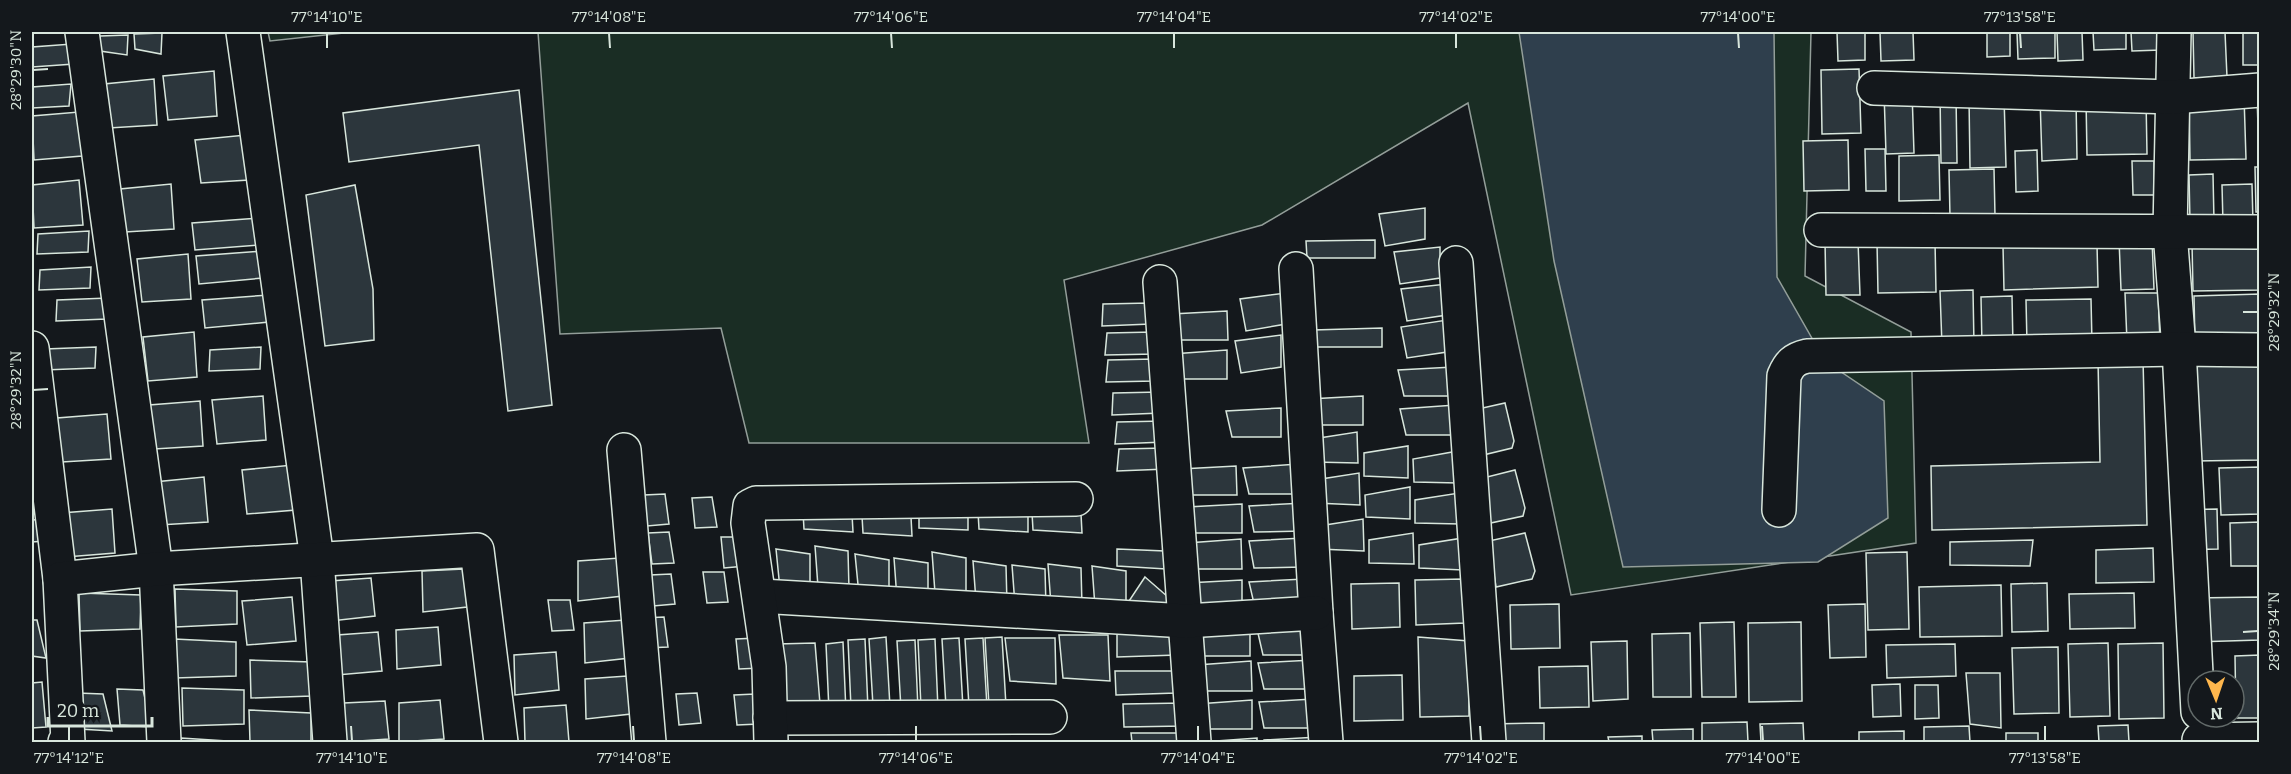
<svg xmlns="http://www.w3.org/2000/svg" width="2291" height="774" font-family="Bitter,serif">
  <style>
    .green { fill: #1a2d24; stroke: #939e99; stroke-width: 1.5 }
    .water { fill: #2f3f4d; stroke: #939e99; stroke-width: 1.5 }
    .building { fill: #2c363c; stroke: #d8e6dc; stroke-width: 1.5 }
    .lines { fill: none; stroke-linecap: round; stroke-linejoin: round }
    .minor-casing { stroke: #d8e6dc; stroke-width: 36 }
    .minor { stroke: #14181c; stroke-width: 33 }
    .ticks { fill: none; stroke: #d8e6dc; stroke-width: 2 }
    .neatline { fill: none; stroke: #d8e6dc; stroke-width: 2 }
    .ticks-label { font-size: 15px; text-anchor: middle; fill: #d8e6dc }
  </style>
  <rect width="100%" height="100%" fill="#14181c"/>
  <!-- green -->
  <g class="green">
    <polygon points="268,32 353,32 270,41"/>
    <polygon points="538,32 1811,32 1805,276 1911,332 1916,543 1571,595 1468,103 1262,225 1064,280 1089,443 749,443 721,328 560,334"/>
  </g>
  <!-- water -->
  <polygon class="water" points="1519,32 1774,32 1777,277 1825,361 1884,401 1888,518 1818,562 1623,567 1554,261"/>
  <!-- building -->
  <g class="building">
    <polygon points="1837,32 1865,32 1865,60 1838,61"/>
    <polygon points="1880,32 1913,32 1914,60 1881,61"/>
    <polygon points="1987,32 2010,32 2010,56 1987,57"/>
    <polygon points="2017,32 2055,32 2055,58 2018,59"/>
    <polygon points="2057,32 2082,32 2083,60 2058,61"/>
    <polygon points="2093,32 2126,32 2126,49 2094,50"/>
    <polygon points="2131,32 2160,32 2161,50 2132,51"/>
    <polygon points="2193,32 2225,32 2227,77 2194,78"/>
    <rect x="2243" y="32" width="17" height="33"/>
    <polygon points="162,33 161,54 135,49 134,34"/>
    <polygon points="128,35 127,55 100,51 100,36"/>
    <polygon points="72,44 74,64 32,67 32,47"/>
    <polygon points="1859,69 1861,133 1822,134 1821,70"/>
    <polygon points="214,71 217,116 168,120 163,76"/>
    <polygon points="154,79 157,125 109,128 104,84"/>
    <polygon points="71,84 69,106 32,108 32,87"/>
    <polygon points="519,90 552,405 508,411 479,145 349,162 343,113"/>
    <polygon points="1912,91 1914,153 1886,154 1884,92"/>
    <polygon points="1940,94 1956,95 1957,163 1941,163"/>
    <polygon points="2257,94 2260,94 2259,160"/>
    <polygon points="2004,96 2006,167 1970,168 1969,98"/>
    <polygon points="2244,96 2246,159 2190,160 2189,97"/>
    <polygon points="2040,98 2076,98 2077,159 2042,161"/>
    <polygon points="2146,98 2147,154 2087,155 2086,99"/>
    <polygon points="79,112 82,156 34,160 32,116"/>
    <polygon points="246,135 249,180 201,183 195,140"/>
    <polygon points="1848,140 1849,190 1804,191 1803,141"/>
    <polygon points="1865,149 1885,149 1886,191 1866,191"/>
    <polygon points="2037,150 2038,191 2016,192 2015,151"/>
    <polygon points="1939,155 1940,200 1899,201 1899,156"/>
    <polygon points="2132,161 2154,161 2154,195 2133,195"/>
    <polygon points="2255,167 2260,167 2260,212 2256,212"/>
    <polygon points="1994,169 1995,216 1950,217 1949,170"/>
    <polygon points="2213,174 2214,221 2190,222 2189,175"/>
    <polygon points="79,180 83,225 34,228 32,185"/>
    <polygon points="171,184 174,229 125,232 120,189"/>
    <polygon points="2252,184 2253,223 2223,224 2222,185"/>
    <polygon points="355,185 373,289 374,340 325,346 306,195"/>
    <polygon points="1425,208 1425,239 1385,246 1379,214"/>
    <polygon points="259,218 259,245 195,250 192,223"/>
    <polygon points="89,231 88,252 37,254 38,234"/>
    <polygon points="2119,239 2152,239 2154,289 2121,290"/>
    <polygon points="1375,240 1375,258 1307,258 1306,241"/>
    <polygon points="1825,241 1858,241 1860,295 1826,295"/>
    <polygon points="1935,241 1936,292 1878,293 1877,242"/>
    <polygon points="2260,242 2260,290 2193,291 2192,243"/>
    <polygon points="2097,244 2098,287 2004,290 2003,246"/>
    <polygon points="1440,247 1440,278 1400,284 1394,252"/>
    <polygon points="263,251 263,278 199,284 196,256"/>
    <polygon points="188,254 191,299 142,302 137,259"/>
    <polygon points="91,267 90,288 39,290 40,270"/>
    <polygon points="1447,284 1447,315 1407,321 1401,289"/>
    <polygon points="1973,290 1974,345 1942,346 1940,291"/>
    <polygon points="1286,293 1286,324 1246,331 1240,299"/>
    <polygon points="2125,293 2158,293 2160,341 2127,342"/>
    <polygon points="2260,294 2260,343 2195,344 2194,296"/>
    <polygon points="269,295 269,322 205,328 202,300"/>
    <polygon points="2012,296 2013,346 1982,346 1981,297"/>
    <polygon points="108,298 107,319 56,321 57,300"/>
    <polygon points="2091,299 2092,343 2027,344 2026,300"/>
    <polygon points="1150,303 1151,324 1102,326 1103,304"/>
    <polygon points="1227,311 1228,340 1178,340 1172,314"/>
    <polygon points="1447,320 1447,352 1407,358 1401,327"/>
    <polygon points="1382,328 1382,347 1314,347 1313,330"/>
    <polygon points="194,332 197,377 148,381 143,337"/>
    <polygon points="1154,332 1155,354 1105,355 1107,333"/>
    <polygon points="1281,335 1281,367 1241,373 1235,341"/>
    <polygon points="96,347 95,368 44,370 45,349"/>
    <polygon points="261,347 260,369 209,371 210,350"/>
    <polygon points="1227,350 1227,379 1177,379 1172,354"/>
    <polygon points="1155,359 1155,381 1106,382 1108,360"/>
    <polygon points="2143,359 2147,525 1932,530 1931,466 2100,462 2098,360"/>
    <polygon points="2260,359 2260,460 2195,461 2192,361"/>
    <polygon points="1453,367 1453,396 1404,396 1398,370"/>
    <polygon points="1160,392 1161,413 1112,415 1113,393"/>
    <polygon points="263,396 266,440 217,444 212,400"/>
    <polygon points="1363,396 1363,425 1315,425 1309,399"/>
    <polygon points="200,401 203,446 154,449 149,405"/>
    <polygon points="1505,403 1514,441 1512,448 1475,457 1469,411"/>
    <polygon points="1455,405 1455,435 1406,435 1400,409"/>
    <polygon points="1281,408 1281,437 1232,437 1226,411"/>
    <polygon points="107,414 111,459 62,462 57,418"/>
    <polygon points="1164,421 1165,442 1115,444 1117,422"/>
    <polygon points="1357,432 1358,463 1313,462 1313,439"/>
    <polygon points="1408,446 1408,478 1364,476 1364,453"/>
    <polygon points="1166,448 1167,469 1117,471 1119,449"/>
    <polygon points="1458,451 1458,483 1414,482 1413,459"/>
    <polygon points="1298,464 1298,494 1249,494 1243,468"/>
    <polygon points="293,465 296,510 247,514 242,470"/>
    <polygon points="1236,466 1237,495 1187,495 1181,469"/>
    <polygon points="2260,467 2260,514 2221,515 2219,468"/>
    <polygon points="1515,470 1525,508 1523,516 1486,524 1479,479"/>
    <polygon points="1359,473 1360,505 1315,503 1315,480"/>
    <polygon points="204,477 208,522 159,525 154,482"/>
    <polygon points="1410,487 1410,519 1366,517 1365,495"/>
    <polygon points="41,491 39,513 32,514 32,492"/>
    <polygon points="1459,493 1460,524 1415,523 1415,500"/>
    <polygon points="665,494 669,524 647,526 644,495"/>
    <polygon points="712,497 717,527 695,528 692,498"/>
    <polygon points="1304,503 1304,531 1254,532 1249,506"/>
    <polygon points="1242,504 1242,533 1193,533 1187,507"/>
    <polygon points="112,509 115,553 66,557 61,513"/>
    <polygon points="2217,509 2218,549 2174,550 2173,510"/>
    <polygon points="919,511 968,513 968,530 919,528"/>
    <polygon points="803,512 852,514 853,532 804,529"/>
    <polygon points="978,512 1028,513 1028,532 979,529"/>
    <polygon points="1032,513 1081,514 1082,533 1033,530"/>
    <polygon points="862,516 911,517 912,536 863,533"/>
    <polygon points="46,519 45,541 32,542 32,520"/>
    <polygon points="1363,519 1364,551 1319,549 1319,526"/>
    <polygon points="2260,522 2260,566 2231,566 2230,523"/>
    <polygon points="669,532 674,563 652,564 648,533"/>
    <polygon points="1413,533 1414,564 1369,563 1369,540"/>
    <polygon points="1525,533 1535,571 1532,579 1496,587 1489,541"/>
    <polygon points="721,537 742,537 746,566 724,568"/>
    <polygon points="1303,538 1303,567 1254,568 1249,541"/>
    <polygon points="1463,538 1463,570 1419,568 1419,545"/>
    <polygon points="1241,539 1242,569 1193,569 1187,543"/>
    <polygon points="2033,540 2030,566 1950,565 1950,542"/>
    <polygon points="815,546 848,551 849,589 818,587"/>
    <polygon points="2153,548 2154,582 2096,583 2096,550"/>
    <polygon points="776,549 810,554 810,592 780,589"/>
    <polygon points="1117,549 1165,551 1166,569 1117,566"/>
    <polygon points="932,552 966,558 966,595 935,593"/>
    <polygon points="1907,552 1909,629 1868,630 1866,553"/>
    <polygon points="855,554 889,560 889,598 859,595"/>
    <polygon points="620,558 623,596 578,601 578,561"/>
    <polygon points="894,558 928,563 928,601 897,599"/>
    <polygon points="973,561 1006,566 1007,604 976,601"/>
    <polygon points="1048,564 1081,568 1082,606 1051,605"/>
    <polygon points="1012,565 1045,569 1046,607 1015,605"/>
    <polygon points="1092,566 1126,571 1126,609 1095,607"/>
    <polygon points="464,569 467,607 423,612 422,571"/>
    <polygon points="703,572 724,572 728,602 707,603"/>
    <polygon points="671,574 675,604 653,606 650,575"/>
    <polygon points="1145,577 1168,597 1167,614 1127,604"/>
    <polygon points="371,578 375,616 331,621 330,581"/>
    <polygon points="1304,579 1304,607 1255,608 1249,582"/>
    <polygon points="1464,579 1465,623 1416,625 1415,580"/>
    <polygon points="1242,580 1242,609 1193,609 1187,583"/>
    <polygon points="1399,583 1400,627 1352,629 1351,584"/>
    <polygon points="2047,583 2048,631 2012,632 2011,584"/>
    <polygon points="2001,585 2002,636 1920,637 1919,587"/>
    <polygon points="175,589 237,591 237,624 176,627"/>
    <polygon points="79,593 141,595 140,629 80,631"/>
    <polygon points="2134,593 2135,628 2070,629 2069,594"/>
    <polygon points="292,597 296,641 247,645 242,601"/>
    <polygon points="2260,597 2260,640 2194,642 2193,598"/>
    <polygon points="548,600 570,600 574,630 552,631"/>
    <polygon points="1559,604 1560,648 1511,649 1510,605"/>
    <polygon points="1865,604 1866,657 1830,658 1828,605"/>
    <polygon points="664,617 668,647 646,648 643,618"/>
    <polygon points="32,620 37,620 46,658 32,656"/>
    <polygon points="626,620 630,658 585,663 584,623"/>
    <polygon points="1734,622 1736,697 1702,697 1700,623"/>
    <polygon points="1801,622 1802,701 1749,702 1748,623"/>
    <polygon points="1311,625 1312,655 1263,655 1257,629"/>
    <polygon points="1250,626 1250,656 1201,656 1196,630"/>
    <polygon points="438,627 441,665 397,669 396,630"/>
    <polygon points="378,632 382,671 337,675 337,635"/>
    <polygon points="1177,633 1177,655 1117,657 1117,634"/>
    <polygon points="1690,633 1691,697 1653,697 1652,634"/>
    <polygon points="1059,635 1108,635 1110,681 1063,678"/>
    <polygon points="886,637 890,707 873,706 869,639"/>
    <polygon points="1002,637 1006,706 989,706 985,638"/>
    <polygon points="1418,637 1469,641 1469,716 1420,717"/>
    <polygon points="757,638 761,668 739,669 736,639"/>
    <polygon points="959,638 963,708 946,707 942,639"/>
    <polygon points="983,638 987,707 969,707 965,639"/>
    <polygon points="1005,638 1055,638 1056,684 1010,681"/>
    <polygon points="174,639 236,642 236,676 175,678"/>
    <polygon points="865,639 868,709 851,708 848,640"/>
    <polygon points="935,639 938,709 921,708 918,640"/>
    <polygon points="915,640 918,709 901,709 897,641"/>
    <polygon points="1627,641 1628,699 1593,701 1591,642"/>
    <polygon points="843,642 846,712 829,711 826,644"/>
    <polygon points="815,643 820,704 782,706 777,644"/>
    <polygon points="2108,643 2110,716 2070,717 2068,644"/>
    <polygon points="2163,643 2164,718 2119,719 2118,644"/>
    <polygon points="1955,644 1956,676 1887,678 1886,645"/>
    <polygon points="2058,647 2059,713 2014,714 2012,648"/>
    <polygon points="556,652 559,690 515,695 514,655"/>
    <polygon points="2260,655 2260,718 2236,718 2235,656"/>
    <polygon points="250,660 312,662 312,696 251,698"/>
    <polygon points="1313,660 1313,689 1264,689 1258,663"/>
    <polygon points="1251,661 1252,691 1202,691 1197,665"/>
    <polygon points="1588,666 1589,707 1540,708 1539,667"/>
    <polygon points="1115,671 1176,671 1176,693 1116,695"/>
    <polygon points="1966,673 2000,673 2001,728 1970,724"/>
    <polygon points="1402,675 1403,720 1354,721 1354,676"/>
    <polygon points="627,676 631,714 586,719 585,679"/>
    <polygon points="42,682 46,727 32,728 32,683"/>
    <polygon points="1900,684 1901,716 1873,717 1872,685"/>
    <polygon points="1915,685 1938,685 1939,718 1915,719"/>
    <polygon points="182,688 244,690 244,724 183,726"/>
    <polygon points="117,689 143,690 152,727 120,725"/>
    <polygon points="77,693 103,694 112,731 79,729"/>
    <polygon points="697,693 701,723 679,725 676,694"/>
    <polygon points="755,694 759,724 737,725 734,695"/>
    <polygon points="1313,699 1313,728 1264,728 1259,702"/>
    <polygon points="440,700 444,739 399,742 399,703"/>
    <polygon points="1252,700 1252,729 1203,729 1197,704"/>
    <polygon points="385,701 389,739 344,742 344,703"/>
    <polygon points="1184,703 1184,726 1124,727 1123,704"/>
    <polygon points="566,705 569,742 525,742 524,708"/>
    <polygon points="249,710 311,713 311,742 250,742"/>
    <polygon points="1747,722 1748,742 1702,742 1702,723"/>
    <polygon points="1544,723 1544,742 1489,742 1489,724"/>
    <polygon points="1803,723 1804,742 1761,742 1760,724"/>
    <polygon points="2128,725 2129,742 2099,742 2098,726"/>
    <polygon points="1969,726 1970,742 1924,742 1924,727"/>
    <polygon points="1693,729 1693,742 1653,742 1652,730"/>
    <polygon points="1904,731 1904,742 1859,742 1859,732"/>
    <polygon points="1131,733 1191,733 1191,742 1132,742"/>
    <rect x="2006" y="733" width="32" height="9"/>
    <polygon points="1642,736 1642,742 1609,742 1608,737"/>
    <polygon points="1318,737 1318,742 1264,742 1264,740"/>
    <polygon points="181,738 243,742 181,742"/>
    <polygon points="1257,738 1257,742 1202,742"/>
  </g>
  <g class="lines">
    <!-- minor casing -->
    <g class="minor-casing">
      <g id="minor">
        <polyline points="82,32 156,569 164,742"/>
        <polyline points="243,32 317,559 330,742"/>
        <polyline points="2174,32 2170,232 2179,349 2198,712"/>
        <polyline points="1874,88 2173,97 2260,90"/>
        <polyline points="1821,230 2260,232"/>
        <polyline points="1456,263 1489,742"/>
        <polyline points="1296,269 1316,613 1326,742"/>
        <polyline points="1160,282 1194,742"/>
        <polyline points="32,348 60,579"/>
        <polyline points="624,450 649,742"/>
        <path d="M1779 510 1784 376C1789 364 1794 359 1807 356L2179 349 2260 350"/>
        <polyline points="760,596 1186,621 1316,613"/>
        <polyline points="770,718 1050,717"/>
        <polyline points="2199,740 2260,739"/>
        <polyline points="65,742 68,742 60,579 156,569 477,550 501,742"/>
        <polyline points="771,742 769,667 748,523 750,506 756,503 1076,499"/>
      </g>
    </g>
    <!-- minor -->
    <use href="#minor" class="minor"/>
  </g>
  <!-- ticks -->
  <path class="ticks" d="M327 33V48M609 33 610 48M891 33 892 48M1174 33V48M1456 33V48M1738 33 1739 48M2020 33 2021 48M33 70 48 69M2243 312H2258M33 390 48 389M2243 632 2258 631M69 726V741M351 726 352 741M633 726 634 741M916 726V741M1198 726V741M1480 726 1481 741M1762 726 1763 741M2045 726V741"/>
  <!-- border -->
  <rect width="2291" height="774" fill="none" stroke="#14181c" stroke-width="66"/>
  <!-- north arrow -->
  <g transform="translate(2216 699) rotate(178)"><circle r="28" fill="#14181c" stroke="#626a69" stroke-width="1.5"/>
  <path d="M0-4.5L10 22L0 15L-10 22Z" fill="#ffb74d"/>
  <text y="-9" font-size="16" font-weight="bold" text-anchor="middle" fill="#d8e6dc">N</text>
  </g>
  <!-- scale -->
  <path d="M48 717v9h104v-9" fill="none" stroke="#d8e6dc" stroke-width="3"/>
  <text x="57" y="717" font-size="18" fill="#d8e6dc" stroke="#14181c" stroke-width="4.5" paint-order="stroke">20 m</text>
  <rect x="33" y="33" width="2225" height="708" class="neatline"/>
  <g class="ticks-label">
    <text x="327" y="22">77°14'10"E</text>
    <text x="609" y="22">77°14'08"E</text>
    <text x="891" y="22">77°14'06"E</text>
    <text x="1174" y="22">77°14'04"E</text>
    <text x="1456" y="22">77°14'02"E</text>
    <text x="1738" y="22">77°14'00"E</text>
    <text x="2020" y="22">77°13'58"E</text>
    <text transform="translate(16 70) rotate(-90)" y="5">28°29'30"N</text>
    <text transform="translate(2274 312) rotate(-90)" y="5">28°29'32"N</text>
    <text transform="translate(16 390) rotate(-90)" y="5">28°29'32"N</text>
    <text transform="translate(2274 631) rotate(-90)" y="5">28°29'34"N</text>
    <text x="69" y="763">77°14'12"E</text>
    <text x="352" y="763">77°14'10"E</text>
    <text x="634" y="763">77°14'08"E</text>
    <text x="916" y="763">77°14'06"E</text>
    <text x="1198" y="763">77°14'04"E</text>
    <text x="1481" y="763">77°14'02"E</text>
    <text x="1763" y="763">77°14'00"E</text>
    <text x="2045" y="763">77°13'58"E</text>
  </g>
</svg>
